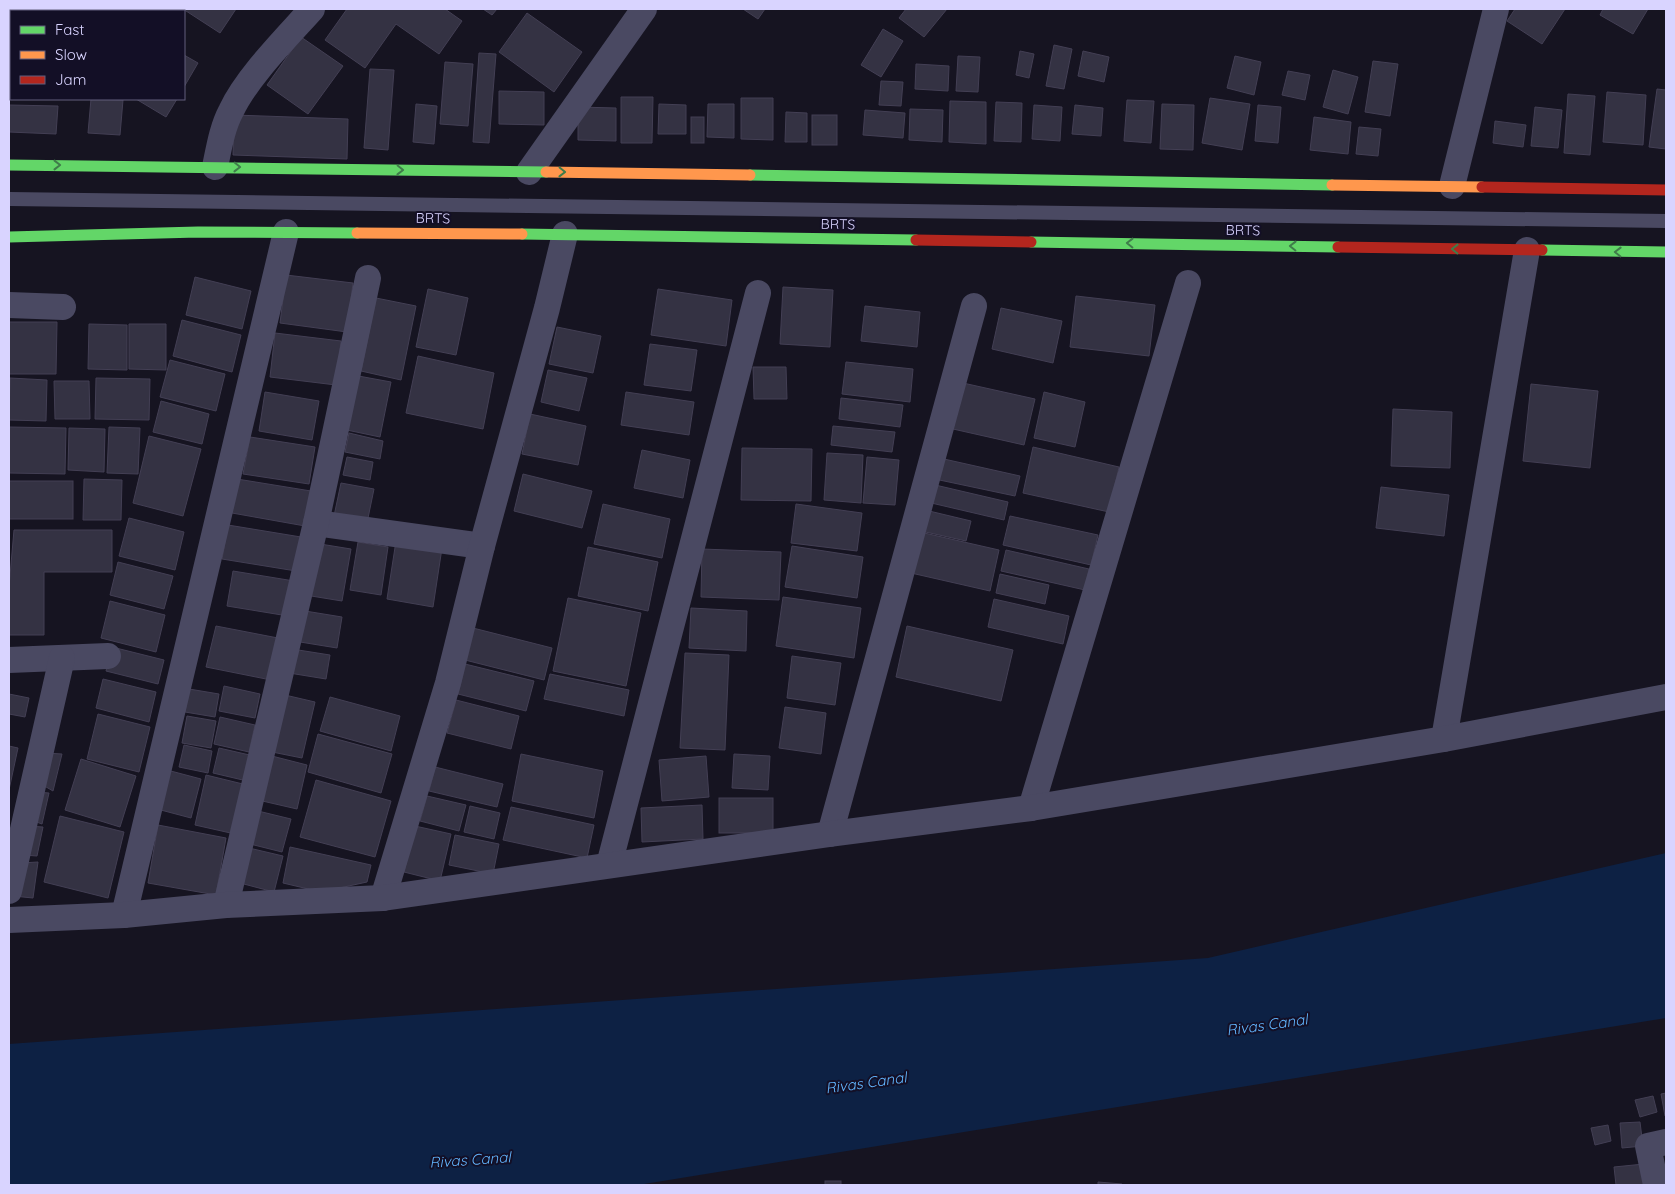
<svg xmlns="http://www.w3.org/2000/svg" width="1675" height="1194" font-family="Quicksand,sans-serif">
  <style>
    .water { fill: #0d2144 }
    .building { fill: #343243; stroke: #433f54 }
    .lines { fill: none; stroke-linecap: round; stroke-linejoin: round }
    .lane { stroke: #4a4962; stroke-width: 14 }
    .street { stroke: #4a4962; stroke-width: 26 }
    .fast { stroke: #63d668; stroke-width: 11 }
    .slow { stroke: #ff974d; stroke-width: 11 }
    .jam { stroke: #b3261e; stroke-width: 11 }
    .oneway { stroke: #3f7c4a }
    .labels { text-anchor: middle; stroke-width: 4; stroke-linejoin: round; paint-order: stroke }
    .street-label { font-size: 14px; fill: #d9d4ff; stroke: #130f26 }
    .water-label { font-size: 15px; font-style: italic; fill: #62b6ff; stroke: #130f26 }
  </style>
  <rect width="100%" height="100%" fill="#161421"/>
  <!-- water -->
  <polygon class="water" points="1666,853 1666,1018 638,1185 9,1185 9,1044 1208,958"/>
  <!-- building -->
  <g class="building">
    <polygon points="24,9 78,9 76,11 22,11"/>
    <polygon points="100,9 131,9 134,11 97,11"/>
    <polygon points="183,9 236,9 220,33"/>
    <polygon points="347,9 445,9 462,21 439,54 396,24 365,68 325,40"/>
    <polygon points="483,9 497,9 492,15"/>
    <polygon points="743,9 765,9 758,19"/>
    <polygon points="906,9 947,9 924,37 899,18"/>
    <polygon points="1515,9 1565,9 1542,44 1507,21"/>
    <polygon points="1603,9 1648,9 1633,34 1600,15"/>
    <polygon points="527,13 582,52 554,92 499,52"/>
    <polygon points="883,29 903,41 881,77 861,65"/>
    <polygon points="11,36 11,93 9,91 9,39"/>
    <polygon points="301,37 343,66 308,114 267,85"/>
    <polygon points="1054,45 1072,49 1064,89 1046,86"/>
    <polygon points="1020,51 1034,54 1029,78 1016,75"/>
    <polygon points="1083,51 1109,57 1104,82 1078,76"/>
    <polygon points="479,53 496,54 489,143 473,142"/>
    <polygon points="184,55 198,63 184,87"/>
    <polygon points="958,56 980,57 978,92 956,91"/>
    <polygon points="1235,56 1261,62 1254,95 1227,88"/>
    <polygon points="1373,61 1398,64 1390,116 1365,112"/>
    <polygon points="445,62 473,64 468,126 440,124"/>
    <polygon points="916,64 949,66 948,91 915,89"/>
    <polygon points="370,69 394,70 388,150 364,148"/>
    <polygon points="1333,70 1358,77 1348,114 1323,107"/>
    <polygon points="1288,71 1310,75 1305,100 1282,95"/>
    <polygon points="881,81 903,82 901,106 879,105"/>
    <polygon points="1657,89 1666,90 1666,149 1649,147"/>
    <polygon points="499,91 544,92 544,125 499,124"/>
    <polygon points="1607,92 1646,95 1643,145 1603,142"/>
    <polygon points="1568,94 1595,96 1590,155 1564,153"/>
    <polygon points="621,97 653,97 652,143 621,143"/>
    <polygon points="741,98 773,98 773,140 741,139"/>
    <polygon points="1210,98 1250,104 1242,150 1202,143"/>
    <polygon points="91,99 123,100 120,135 88,133"/>
    <polygon points="136,99 177,99 166,117"/>
    <polygon points="1127,100 1154,101 1151,143 1124,141"/>
    <polygon points="950,101 986,102 986,144 949,142"/>
    <polygon points="996,102 1022,103 1021,142 994,141"/>
    <polygon points="416,104 437,106 434,144 413,142"/>
    <polygon points="659,104 686,105 686,134 658,134"/>
    <polygon points="708,104 734,104 734,138 707,137"/>
    <polygon points="1162,104 1194,105 1193,150 1160,149"/>
    <polygon points="9,105 58,106 56,134 9,132"/>
    <polygon points="1034,105 1062,107 1060,141 1032,139"/>
    <polygon points="1075,105 1103,108 1101,136 1072,134"/>
    <polygon points="1258,105 1281,107 1278,143 1255,141"/>
    <polygon points="578,107 616,108 616,141 578,140"/>
    <polygon points="1535,107 1562,110 1558,148 1531,146"/>
    <polygon points="910,109 943,110 942,142 909,140"/>
    <polygon points="865,110 905,113 903,138 863,135"/>
    <polygon points="786,112 807,113 807,142 785,142"/>
    <polygon points="234,115 348,119 347,159 233,155"/>
    <rect x="812" y="115" width="25" height="30"/>
    <rect x="691" y="117" width="13" height="26"/>
    <polygon points="1314,117 1351,122 1348,154 1310,150"/>
    <polygon points="1495,121 1526,125 1523,147 1493,143"/>
    <polygon points="1359,127 1381,129 1378,156 1356,154"/>
    <polygon points="286,275 353,283 347,332 280,323"/>
    <polygon points="195,277 251,291 242,329 186,315"/>
    <polygon points="783,287 833,290 830,347 780,344"/>
    <polygon points="428,289 468,298 456,355 416,347"/>
    <polygon points="658,289 732,300 726,346 651,335"/>
    <polygon points="1076,296 1155,305 1149,356 1070,347"/>
    <polygon points="376,298 416,306 401,380 361,371"/>
    <polygon points="865,306 920,312 917,347 861,341"/>
    <polygon points="1001,308 1062,321 1053,363 992,349"/>
    <polygon points="182,320 241,335 232,372 173,356"/>
    <polygon points="9,322 57,322 56,374 9,374"/>
    <polygon points="89,324 127,325 127,370 88,369"/>
    <polygon points="129,324 166,324 166,370 129,369"/>
    <polygon points="557,327 601,336 593,373 549,364"/>
    <polygon points="275,333 341,341 336,385 270,377"/>
    <polygon points="650,344 697,350 691,391 644,385"/>
    <polygon points="418,356 494,373 483,429 406,413"/>
    <polygon points="170,360 225,374 216,411 160,397"/>
    <polygon points="846,362 913,369 910,402 842,394"/>
    <polygon points="753,367 786,367 787,399 754,399"/>
    <polygon points="548,370 587,378 579,411 541,402"/>
    <polygon points="353,375 391,382 380,437 342,429"/>
    <polygon points="10,378 47,380 46,421 9,420"/>
    <polygon points="96,378 150,379 149,420 95,419"/>
    <polygon points="54,381 89,381 90,419 55,419"/>
    <polygon points="963,383 1035,399 1024,445 953,429"/>
    <polygon points="1531,384 1598,391 1590,468 1523,461"/>
    <polygon points="265,392 319,401 312,440 259,431"/>
    <polygon points="626,392 694,402 689,435 621,425"/>
    <polygon points="1044,392 1085,402 1075,447 1034,438"/>
    <polygon points="841,398 903,405 900,427 839,419"/>
    <polygon points="161,401 209,414 202,444 153,432"/>
    <polygon points="1393,409 1452,412 1450,468 1391,466"/>
    <polygon points="530,414 586,426 578,465 522,454"/>
    <polygon points="833,426 895,432 892,452 831,445"/>
    <polygon points="9,427 66,428 65,474 9,473"/>
    <polygon points="109,427 140,428 138,474 107,473"/>
    <polygon points="69,428 105,429 104,472 68,470"/>
    <polygon points="349,433 383,441 380,459 345,452"/>
    <polygon points="149,436 201,449 183,516 133,503"/>
    <polygon points="250,437 315,447 309,484 243,474"/>
    <polygon points="1033,447 1119,467 1109,512 1023,493"/>
    <polygon points="742,448 812,449 811,501 741,500"/>
    <polygon points="642,450 690,460 683,498 634,488"/>
    <polygon points="827,453 863,455 861,503 824,500"/>
    <polygon points="347,457 373,462 370,480 343,475"/>
    <polygon points="867,457 899,460 895,505 863,503"/>
    <polygon points="935,457 1020,476 1015,496 930,478"/>
    <polygon points="523,474 592,491 582,528 514,511"/>
    <polygon points="84,479 122,480 121,520 83,520"/>
    <polygon points="237,479 311,491 305,526 232,513"/>
    <rect x="9" y="481" width="64" height="38"/>
    <polygon points="341,483 374,489 367,523 334,516"/>
    <polygon points="931,484 1008,502 1004,520 927,502"/>
    <polygon points="1381,487 1449,495 1444,536 1376,528"/>
    <polygon points="603,504 670,519 662,558 594,544"/>
    <polygon points="796,504 862,513 857,551 791,543"/>
    <polygon points="925,510 971,521 966,541 921,531"/>
    <polygon points="1010,516 1098,535 1091,565 1003,545"/>
    <polygon points="129,518 184,532 175,570 119,556"/>
    <polygon points="228,525 301,537 296,571 222,559"/>
    <polygon points="14,530 112,530 112,572 44,572 44,635 9,635 9,587"/>
    <polygon points="920,532 999,550 990,591 911,573"/>
    <polygon points="396,541 442,548 433,607 387,599"/>
    <polygon points="358,542 388,547 381,595 350,590"/>
    <polygon points="314,543 351,549 342,601 305,595"/>
    <polygon points="792,546 863,557 857,598 785,587"/>
    <polygon points="588,547 658,562 648,611 578,596"/>
    <polygon points="702,549 781,552 779,600 701,597"/>
    <polygon points="1006,550 1089,569 1085,590 1001,571"/>
    <polygon points="118,562 173,576 164,609 110,595"/>
    <polygon points="233,571 294,581 288,616 227,606"/>
    <polygon points="1000,574 1049,585 1045,604 996,593"/>
    <polygon points="783,597 861,608 854,658 776,646"/>
    <polygon points="568,598 641,613 626,686 553,671"/>
    <polygon points="994,599 1069,616 1063,644 988,627"/>
    <polygon points="110,601 165,615 156,652 101,638"/>
    <polygon points="691,608 747,611 746,651 689,648"/>
    <polygon points="299,610 342,617 337,648 294,641"/>
    <polygon points="216,626 278,638 271,680 206,667"/>
    <polygon points="907,626 1013,650 1001,701 896,677"/>
    <polygon points="469,627 552,648 544,680 461,659"/>
    <polygon points="112,647 164,660 158,684 106,671"/>
    <polygon points="292,649 330,655 326,679 289,673"/>
    <polygon points="685,653 729,655 725,750 680,748"/>
    <polygon points="792,656 841,663 835,705 787,698"/>
    <polygon points="465,664 534,681 526,711 458,694"/>
    <polygon points="550,674 629,690 624,716 544,699"/>
    <polygon points="103,679 156,692 149,722 96,708"/>
    <polygon points="224,686 260,694 255,718 219,711"/>
    <polygon points="189,689 219,694 215,717 185,712"/>
    <polygon points="9,694 29,698 25,717 9,714"/>
    <polygon points="285,695 315,702 302,758 272,752"/>
    <polygon points="330,697 400,716 391,751 320,731"/>
    <polygon points="456,700 519,716 511,749 447,733"/>
    <polygon points="785,707 826,713 821,754 779,748"/>
    <polygon points="98,714 150,727 139,772 87,759"/>
    <polygon points="187,716 216,721 211,748 182,743"/>
    <polygon points="220,717 255,725 249,752 214,744"/>
    <polygon points="318,734 392,754 381,793 308,772"/>
    <polygon points="184,745 212,751 208,773 179,767"/>
    <polygon points="9,746 18,748 9,790"/>
    <polygon points="219,748 254,756 247,781 213,773"/>
    <polygon points="45,753 62,754 53,791 41,784"/>
    <polygon points="521,754 603,771 594,818 512,801"/>
    <polygon points="734,754 770,756 768,790 732,788"/>
    <polygon points="268,755 307,765 297,809 258,800"/>
    <polygon points="706,756 709,797 662,801 659,760"/>
    <polygon points="81,759 136,776 120,827 65,810"/>
    <polygon points="435,767 503,784 497,807 429,791"/>
    <polygon points="167,770 201,779 191,818 157,809"/>
    <polygon points="206,775 247,785 235,834 195,825"/>
    <polygon points="316,780 391,801 375,857 300,837"/>
    <polygon points="36,792 49,793 42,824 31,820"/>
    <polygon points="427,796 466,805 459,831 420,821"/>
    <rect x="719" y="798" width="54" height="35"/>
    <polygon points="702,805 703,839 642,842 641,808"/>
    <polygon points="470,806 500,813 494,839 464,832"/>
    <polygon points="511,807 594,825 587,858 503,840"/>
    <polygon points="258,811 291,819 282,852 250,844"/>
    <polygon points="60,816 124,832 108,898 44,882"/>
    <polygon points="158,825 226,838 216,895 148,883"/>
    <polygon points="27,826 43,827 37,856 23,855"/>
    <polygon points="415,826 451,834 440,881 404,872"/>
    <polygon points="455,835 499,844 493,874 449,865"/>
    <polygon points="290,847 371,865 367,882 321,892 283,883"/>
    <polygon points="249,848 283,856 274,892 240,883"/>
    <polygon points="38,862 33,898 13,896 21,863"/>
    <polygon points="1666,1093 1666,1116 1665,1116 1661,1094"/>
    <polygon points="1653,1096 1657,1112 1640,1117 1635,1100"/>
    <polygon points="1640,1122 1643,1146 1622,1148 1620,1123"/>
    <polygon points="1608,1125 1611,1141 1595,1145 1591,1128"/>
    <polygon points="1644,1164 1647,1185 1616,1185 1614,1167"/>
    <rect x="825" y="1181" width="16" height="4"/>
    <polygon points="1098,1182 1122,1184 1122,1185 1098,1185"/>
  </g>
  <g class="lines">
    <!-- lane -->
    <polyline class="lane" points="9,199 1666,221"/>
    <!-- street -->
    <g class="street">
      <path d="M215 167C219 148 222 128 231 111 247 77 286 38 312 9"/>
      <polyline points="529,172 644,9"/>
      <polyline points="1452,186 1496,9"/>
      <polyline points="9,305 63,307"/>
      <polyline points="316,523 482,546"/>
      <polyline points="9,660 108,656"/>
      <polyline points="1444,739 1527,250"/>
      <polyline points="1031,808 1188,283"/>
      <polyline points="830,834 974,306"/>
      <polyline points="609,865 758,293"/>
      <polyline points="9,891 62,658"/>
      <polyline points="383,898 448,683 482,546 547,308 565,234"/>
      <polyline points="226,905 316,523 368,278"/>
      <polyline points="124,915 286,232"/>
      <polyline points="9,920 124,915 226,905 383,898 830,834 1031,808 1444,739 1666,697"/>
      <polyline points="1656,1185 1648,1146 1666,1142"/>
    </g>
    <!-- fast -->
    <g class="fast">
      <polyline points="9,165 546,172"/>
      <polyline points="750,175 1332,185"/>
      <polyline points="522,234 916,240"/>
      <polyline points="9,237 198,232 357,233"/>
      <polyline points="1031,242 1338,247"/>
      <polyline points="1542,250 1666,252"/>
    </g>
    <!-- slow -->
    <g class="slow">
      <polyline points="546,172 750,175"/>
      <polyline points="1332,185 1482,187"/>
      <polyline points="357,233 522,234"/>
    </g>
    <!-- jam -->
    <g class="jam">
      <polyline points="1482,187 1666,190"/>
      <polyline points="916,240 1031,242"/>
      <polyline points="1338,247 1542,250"/>
    </g>
  </g>
  <!-- one-way arrows -->
  <defs><path id="oneway-chevron" d="M-2-3.5L2.5 0L-2 3.5" fill="none" stroke-width="1.6" stroke-linecap="round" stroke-linejoin="round" transform="scale(1.25)"/></defs>
  <g class="oneway">
    <use href="#oneway-chevron" transform="translate(57 165)"/>
    <use href="#oneway-chevron" transform="translate(237 167) rotate(1)"/>
    <use href="#oneway-chevron" transform="translate(400 170) rotate(1)"/>
    <use href="#oneway-chevron" transform="translate(562 172) rotate(1)"/>
    <use href="#oneway-chevron" transform="translate(1130 243) rotate(-179)"/>
    <use href="#oneway-chevron" transform="translate(1293 246) rotate(-179)"/>
    <use href="#oneway-chevron" transform="translate(1455 249) rotate(-179)"/>
    <use href="#oneway-chevron" transform="translate(1618 252) rotate(-179)"/>
  </g>
  <g class="labels">
    <!-- street labels -->
    <g class="street-label">
      <text transform="translate(433 218) rotate(1)" y="5">BRTS</text>
      <text transform="translate(838 224) rotate(1)" y="5">BRTS</text>
      <text transform="translate(1243 230) rotate(1)" y="5">BRTS</text>
    </g>
    <!-- water labels -->
    <g class="water-label">
      <text transform="translate(1267 1025) rotate(-8)" y="5">Rivas Canal</text>
      <text transform="translate(866 1083) rotate(-8)" y="5">Rivas Canal</text>
      <text transform="translate(470 1160) rotate(-4)" y="5">Rivas Canal</text>
    </g>
  </g>
  <!-- border -->
  <rect width="1675" height="1194" fill="none" stroke="#d9d4ff" stroke-width="20"/>
  <!-- legend -->
  <rect x="10" y="10" width="175" height="90" fill="#130f26" stroke="#625e7d"/>
  <rect x="20" y="26" width="25" height="8" fill="#63d668" stroke="#625e7d"/>
  <text x="55" y="35" font-size="15" fill="#d9d4ff">Fast</text>
  <rect x="20" y="51" width="25" height="8" fill="#ff974d" stroke="#625e7d"/>
  <text x="55" y="60" font-size="15" fill="#d9d4ff">Slow</text>
  <rect x="20" y="76" width="25" height="8" fill="#b3261e" stroke="#625e7d"/>
  <text x="55" y="85" font-size="15" fill="#d9d4ff">Jam</text>
</svg>
